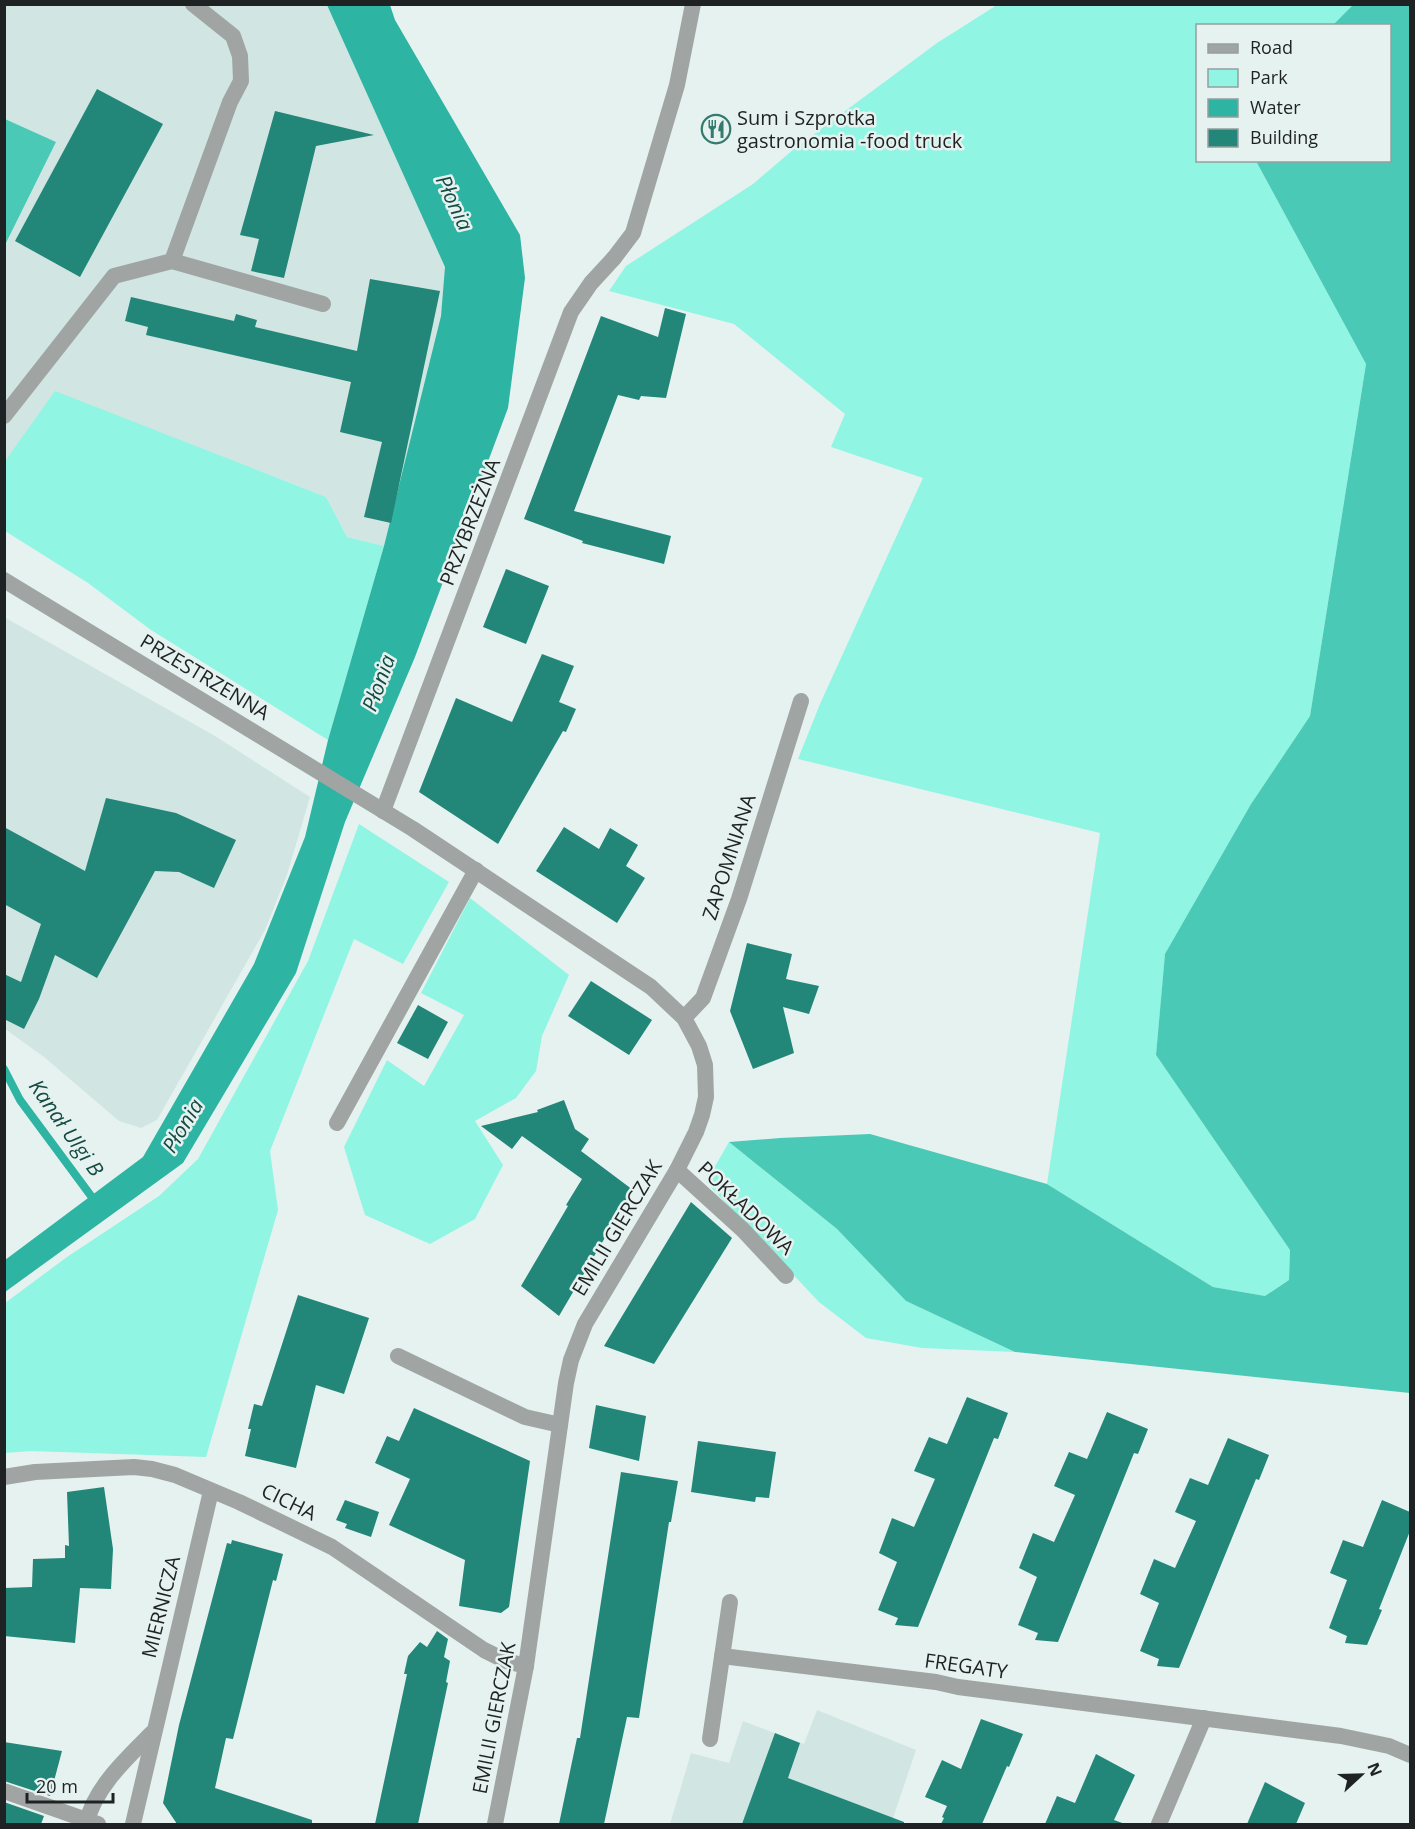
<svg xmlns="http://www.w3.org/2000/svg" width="1415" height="1829" font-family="'Open Sans',sans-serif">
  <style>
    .built { fill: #d1e6e2 }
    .green { fill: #90f5e3 }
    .forest { fill: #4ac9b6 }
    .water { fill: #2eb4a2 }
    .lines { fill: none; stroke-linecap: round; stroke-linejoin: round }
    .stream { stroke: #2eb4a2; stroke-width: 8 }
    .building { fill: #228679 }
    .service { stroke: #a0a5a4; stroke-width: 16 }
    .minor { stroke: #a0a5a4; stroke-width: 16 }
    .tertiary { stroke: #a0a5a4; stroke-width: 16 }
    .labels { text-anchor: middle; stroke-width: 5; stroke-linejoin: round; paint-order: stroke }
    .poi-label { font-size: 20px; fill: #1e2222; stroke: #e6f2f0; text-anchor: start }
    .street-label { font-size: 20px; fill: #1e2222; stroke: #e6f2f0 }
    .water-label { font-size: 21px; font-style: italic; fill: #154b43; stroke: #e6f2f0 }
  </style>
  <rect width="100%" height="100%" fill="#e6f2f0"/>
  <!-- built -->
  <g class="built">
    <polygon points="7,5 327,5 446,267 441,316 384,546 347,537 326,497 55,392 5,461 5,245 56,142 5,119 4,11"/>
    <polygon points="4,617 215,736 310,797 287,875 265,930 157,1120 141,1128 119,1121 44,1057 5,1029"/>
    <polygon points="817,1710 916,1750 891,1824 670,1824 691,1753 729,1763 743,1721 804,1744"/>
  </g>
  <!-- green -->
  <g class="green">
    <polygon points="997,5 1354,5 1333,25 1198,26 1198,160 1256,161 1366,364 1310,716 1251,804 1165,955 1156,1055 1290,1250 1289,1280 1265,1296 1213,1287 1047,1184 1100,833 798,759 820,704 923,478 831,447 845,414 734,324 609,291 626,266 753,184 794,149 937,43"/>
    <polygon points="55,391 326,497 347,537 384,546 328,740 151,630 88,583 5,531 5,461"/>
    <polygon points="359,824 449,882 403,964 354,939 270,1151 278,1210 206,1457 31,1451 5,1453 5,1303 67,1257 159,1196 198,1159 308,961"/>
    <polygon points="470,898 569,975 542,1036 536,1071 516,1098 475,1121 503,1165 475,1219 430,1244 365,1215 344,1147 387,1060 424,1086 464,1015 421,993"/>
    <polygon points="729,1142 837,1229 906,1301 1015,1352 922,1348 866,1338 819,1302 706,1182"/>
  </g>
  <!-- forest -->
  <g class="forest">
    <polygon points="1354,4 1410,5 1410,1393 1015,1352 906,1301 837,1229 729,1142 780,1138 870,1134 1047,1184 1213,1287 1265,1296 1289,1280 1290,1250 1156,1055 1165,954 1251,804 1310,716 1366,364 1256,161 1390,160 1390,26 1333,25"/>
    <polygon points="5,119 56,142 5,245"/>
  </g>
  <!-- water -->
  <polygon class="water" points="327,5 390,5 395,20 520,235 525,278 508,408 415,657 345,822 296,973 183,1163 5,1292 5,1260 143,1157 254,964 305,837 328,740 384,546 441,316 445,267"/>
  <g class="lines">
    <!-- stream -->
    <polyline class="stream" points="4,1069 20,1100 97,1204"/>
  </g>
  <!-- building -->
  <g class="building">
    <polygon points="97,89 163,124 80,277 15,241"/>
    <polygon points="275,111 374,135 316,146 284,278 251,271 259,239 240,235"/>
    <polygon points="370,279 440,291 391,523 364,517 382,442 340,432 351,382 146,335 148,327 125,321 131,297 234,321 236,314 257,320 255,327 357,351"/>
    <polygon points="665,308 686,314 666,398 641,396 639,400 618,395 574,511 671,536 664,564 582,543 583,541 524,519 601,316 658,337"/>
    <polygon points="506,569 549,586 526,644 483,627"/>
    <polygon points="542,654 574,666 559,702 576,709 566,732 563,731 498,844 419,792 456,698 512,722"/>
    <polygon points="106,798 176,813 236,840 214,888 179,872 155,871 97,978 55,955 39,999 24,1029 4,1019 4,974 21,982 41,924 4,904 4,827 85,871"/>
    <polygon points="564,827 599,849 610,828 638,845 626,866 645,878 617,923 536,871"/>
    <polygon points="747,943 792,954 786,979 819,986 809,1014 783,1007 794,1053 753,1069 730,1011"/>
    <polygon points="591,981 652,1020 629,1055 568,1016"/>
    <polygon points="418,1005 448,1022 428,1059 397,1043"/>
    <polygon points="564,1100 575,1129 589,1139 581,1151 633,1190 559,1316 521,1286 568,1206 566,1205 582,1179 522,1136 512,1149 481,1126 538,1112 537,1110"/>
    <polygon points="691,1202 732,1238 654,1364 604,1346"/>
    <polygon points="298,1295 369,1318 344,1394 316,1385 296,1468 245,1456 251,1429 248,1429 254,1404 262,1406"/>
    <polygon points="967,1397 1008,1413 998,1439 994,1438 918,1627 895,1625 898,1618 878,1610 897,1562 879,1553 892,1518 914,1527 935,1479 914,1471 929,1437 947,1444"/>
    <polygon points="596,1405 646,1416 639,1461 589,1448"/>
    <polygon points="414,1408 530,1461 509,1607 501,1613 459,1606 465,1560 389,1525 410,1479 375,1463 387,1436 399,1441"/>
    <polygon points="1107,1412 1148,1429 1138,1454 1134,1453 1058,1642 1035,1640 1038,1633 1018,1625 1037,1577 1019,1568 1033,1533 1054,1542 1075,1495 1054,1486 1069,1452 1087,1459"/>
    <polygon points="1228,1438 1269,1455 1259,1480 1256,1479 1179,1668 1157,1666 1159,1659 1140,1651 1159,1603 1140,1594 1154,1559 1175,1568 1196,1521 1175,1512 1190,1478 1208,1485"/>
    <polygon points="698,1441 776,1452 769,1498 756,1497 755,1502 691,1492"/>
    <polygon points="621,1472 678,1481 671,1522 669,1522 639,1718 627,1717 604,1824 559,1824 577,1738 580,1738"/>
    <polygon points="104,1487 113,1549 111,1589 80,1588 75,1643 4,1636 4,1588 32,1587 33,1559 65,1558 65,1545 69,1546 67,1492"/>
    <polygon points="345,1500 379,1512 371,1537 345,1528 347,1524 336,1520"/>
    <polygon points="1382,1500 1410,1512 1410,1531 1379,1609 1382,1610 1367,1645 1345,1643 1347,1636 1329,1628 1347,1580 1330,1573 1343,1540 1363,1547"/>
    <polygon points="232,1540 283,1554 276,1581 273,1580 233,1739 226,1738 215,1788 312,1820 312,1824 177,1824 163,1803 179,1725 227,1543 231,1544"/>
    <polygon points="437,1631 448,1639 444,1657 450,1661 446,1682 448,1683 418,1824 375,1824 407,1674 404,1674 408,1656 420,1642 427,1647"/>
    <polygon points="981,1719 1023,1734 1009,1767 1007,1766 982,1824 941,1824 944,1818 942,1817 947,1806 925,1797 942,1760 961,1769"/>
    <polygon points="775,1733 800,1743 788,1778 904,1822 904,1824 742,1824"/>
    <polygon points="4,1742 62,1751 50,1796 4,1781"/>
    <polygon points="1096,1754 1135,1775 1114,1820 1125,1824 1045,1824 1057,1796 1075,1803"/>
    <polygon points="1265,1782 1305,1803 1296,1824 1247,1824"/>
    <polygon points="4,1802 44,1816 41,1824 4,1824"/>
  </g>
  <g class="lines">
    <!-- service -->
    <g class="service">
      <polyline points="614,258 633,233 677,85 693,4"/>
      <polyline points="172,261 230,102 241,81 240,56 233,36 193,4"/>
      <polyline points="4,416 114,276 172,261 323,304"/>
      <polyline points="337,1123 476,870"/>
      <polyline points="398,1356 525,1417 560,1425"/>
    </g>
    <!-- minor -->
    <g class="minor">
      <polyline points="383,811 571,312 591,283 614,258"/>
      <polyline points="684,1018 703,998 739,899 801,701"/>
      <polyline points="677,1170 743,1230 786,1276"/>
      <polyline points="4,1477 35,1472 134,1467 152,1469 175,1475 239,1502 332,1547 484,1650 506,1661 526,1666"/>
      <polyline points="722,1656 936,1682 958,1687 1341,1736 1389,1746 1410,1755"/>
      <polyline points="710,1739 730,1602"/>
      <polyline points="4,1791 98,1824"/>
      <path d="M86 1824C95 1787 126 1759 152 1733"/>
      <polyline points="133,1824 211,1491"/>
      <polyline points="1159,1824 1204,1718"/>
    </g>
    <!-- tertiary -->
    <polyline class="tertiary" points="4,580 413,829 651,987 684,1018 699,1046 705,1065 706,1097 702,1115 696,1132 677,1170 585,1324 571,1360 566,1383 526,1666 495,1824"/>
  </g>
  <!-- icons -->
  <defs>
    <g id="restaurant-ring" transform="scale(1.5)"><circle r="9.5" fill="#e6f2f0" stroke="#357a6f" stroke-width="1.5"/><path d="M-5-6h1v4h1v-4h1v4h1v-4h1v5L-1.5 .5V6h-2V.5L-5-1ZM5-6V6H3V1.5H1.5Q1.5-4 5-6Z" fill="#357a6f"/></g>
  </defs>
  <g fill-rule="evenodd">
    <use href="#restaurant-ring" x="716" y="129"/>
  </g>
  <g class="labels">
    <!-- poi labels -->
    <g class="poi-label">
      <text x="737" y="125">Sum i Szprotka<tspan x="737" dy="23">gastronomia -food truck</tspan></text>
    </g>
    <!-- street labels -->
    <g class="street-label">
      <text transform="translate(470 522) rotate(-69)" y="7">PRZYBRZEŻNA</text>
      <text transform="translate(205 677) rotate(31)" y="7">PRZESTRZENNA</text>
      <text transform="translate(729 857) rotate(-72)" y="7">ZAPOMNIANA</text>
      <text transform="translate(746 1208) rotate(44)" y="7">POKŁADOWA</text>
      <text transform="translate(617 1228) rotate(-59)" y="7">EMILII GIERCZAK</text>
      <text transform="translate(289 1502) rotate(26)" y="7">CICHA</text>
      <text transform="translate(161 1607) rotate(-76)" y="7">MIERNICZA</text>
      <text transform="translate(966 1666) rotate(8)" y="7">FREGATY</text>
      <text transform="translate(494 1718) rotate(-79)" y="7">EMILII GIERCZAK</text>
    </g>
    <!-- water labels -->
    <g class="water-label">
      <text transform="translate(454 203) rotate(65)" y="7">Płonia</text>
      <text transform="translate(379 683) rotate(-70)" y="7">Płonia</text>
      <text transform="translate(183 1126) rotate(-59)" y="7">Płonia</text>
      <text transform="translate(66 1128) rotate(55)" y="7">Kanał Ulgi B</text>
    </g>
  </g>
  <!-- border -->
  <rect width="1415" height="1829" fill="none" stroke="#1e2222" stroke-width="12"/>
  <!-- legend -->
  <rect x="1196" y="24" width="195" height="138" fill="#e6f2f0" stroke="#969f9e" stroke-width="1.5"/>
  <rect x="1208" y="44" width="30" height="9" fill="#a0a5a4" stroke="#969f9e" stroke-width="1.5"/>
  <text x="1250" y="54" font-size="18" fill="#1e2222">Road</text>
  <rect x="1208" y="69" width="30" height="18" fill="#90f5e3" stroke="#969f9e" stroke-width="1.5"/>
  <text x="1250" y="84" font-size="18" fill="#1e2222">Park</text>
  <rect x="1208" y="99" width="30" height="18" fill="#2eb4a2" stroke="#969f9e" stroke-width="1.5"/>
  <text x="1250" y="114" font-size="18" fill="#1e2222">Water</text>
  <rect x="1208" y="129" width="30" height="18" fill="#228679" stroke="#969f9e" stroke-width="1.5"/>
  <text x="1250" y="144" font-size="18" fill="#1e2222">Building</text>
  <!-- north arrow -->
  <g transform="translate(1361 1775) rotate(68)" stroke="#e6f2f0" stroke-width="4.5" paint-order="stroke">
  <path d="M0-4.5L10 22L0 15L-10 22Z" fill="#1e2222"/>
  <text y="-9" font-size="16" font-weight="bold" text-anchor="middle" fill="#1e2222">N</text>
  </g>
  <!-- scale -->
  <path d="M27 1793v9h86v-9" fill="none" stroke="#1e2222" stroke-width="3"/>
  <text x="36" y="1793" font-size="18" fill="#1e2222" stroke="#e6f2f0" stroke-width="4.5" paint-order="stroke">20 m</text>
</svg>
